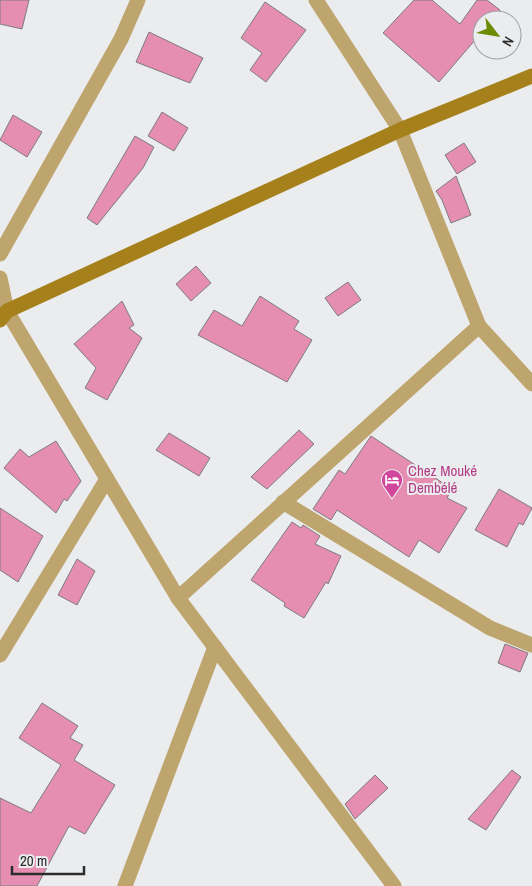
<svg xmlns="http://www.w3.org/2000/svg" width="532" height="886" font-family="'Archivo Narrow',sans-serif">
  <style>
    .building { fill: #e68eb1; stroke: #7d7c7c }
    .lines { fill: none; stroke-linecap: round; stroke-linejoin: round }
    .street { stroke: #bda56d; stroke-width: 15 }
    .secondary { stroke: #a5801b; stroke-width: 15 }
    .labels { text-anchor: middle; stroke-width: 4; stroke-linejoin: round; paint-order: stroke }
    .hotel-label { font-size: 15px; fill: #b23c85; stroke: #ebecee; text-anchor: start }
  </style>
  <rect width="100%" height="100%" fill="#ebecee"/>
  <!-- building -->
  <g class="building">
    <polygon points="0,0 29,0 22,29 0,24"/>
    <polygon points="414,0 432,0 460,24 477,0 487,0 500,10 492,20 482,20 482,32 439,82 383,33"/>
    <polygon points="265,2 306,30 266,82 250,70 262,53 241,38"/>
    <polygon points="149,32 203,58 190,83 136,62"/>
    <polygon points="162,112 188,128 174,151 148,136"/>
    <polygon points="13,115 42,132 27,157 0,140"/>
    <polygon points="135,136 154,147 143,168 97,225 87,218"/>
    <polygon points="464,143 476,162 457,174 445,155"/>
    <polygon points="456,176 471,215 451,223 442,200 436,191"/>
    <polygon points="196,266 211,283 191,301 176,284"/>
    <polygon points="348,282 361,300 338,316 325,298"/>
    <polygon points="260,296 299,321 294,329 312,340 287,382 198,335 214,310 242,326"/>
    <polygon points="122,301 134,325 129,328 142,338 107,400 85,388 96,368 74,344"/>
    <polygon points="299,430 314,444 267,489 251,477"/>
    <polygon points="169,433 210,458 199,476 156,450"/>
    <polygon points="371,436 452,489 447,498 467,508 439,553 419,540 409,557 337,510 331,520 313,509 339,470 345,474"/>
    <polygon points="56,441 81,481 67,501 64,499 56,513 4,468 20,449 29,457"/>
    <polygon points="499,489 532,508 523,525 519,523 507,547 475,530"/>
    <polygon points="0,508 43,536 18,582 0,570"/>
    <polygon points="292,522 301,528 303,525 320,536 315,544 341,556 328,584 326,582 304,618 284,606 285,603 251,580"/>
    <polygon points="77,559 95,571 77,605 58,595"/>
    <polygon points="505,644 528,653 520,672 498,663"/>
    <polygon points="42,703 78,726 70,738 83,745 74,760 115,785 85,834 69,826 37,886 0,886 0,798 31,813 61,765 19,738"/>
    <polygon points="512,770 521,777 486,830 468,819"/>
    <polygon points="375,775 388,788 355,819 345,804"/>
  </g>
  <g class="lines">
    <!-- street -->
    <g class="street">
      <polyline points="316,0 400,130 479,326 532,384"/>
      <polyline points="0,254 121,39 138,0"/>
      <polyline points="0,278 7,311"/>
      <polyline points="0,305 7,311 178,598 479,326"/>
      <polyline points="283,502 490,628 532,645"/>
      <polyline points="178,598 394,886"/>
      <polyline points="0,655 107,479"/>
      <polyline points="125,886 215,647"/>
    </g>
    <!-- secondary -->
    <polyline class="secondary" points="0,320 7,311 400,130 532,76"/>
  </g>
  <!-- icons -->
  <defs>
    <g id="hotel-pin" transform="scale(1.125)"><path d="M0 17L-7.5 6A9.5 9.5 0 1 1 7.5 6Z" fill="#d1479c" stroke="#ebecee"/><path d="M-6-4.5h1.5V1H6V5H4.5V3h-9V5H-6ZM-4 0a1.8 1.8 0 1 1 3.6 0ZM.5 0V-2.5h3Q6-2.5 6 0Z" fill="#fff"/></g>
  </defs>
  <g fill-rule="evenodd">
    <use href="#hotel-pin" x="392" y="480"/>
  </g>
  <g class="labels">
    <!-- hotel labels -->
    <g class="hotel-label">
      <text x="408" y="476">Chez Mouké<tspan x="408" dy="17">Dembélé</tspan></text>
    </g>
  </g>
  <!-- north arrow -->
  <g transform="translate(497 35) rotate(121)"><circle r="24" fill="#ebecee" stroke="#9f9fa1"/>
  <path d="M0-4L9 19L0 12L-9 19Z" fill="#6d8a03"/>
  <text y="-8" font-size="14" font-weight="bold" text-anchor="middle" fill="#2c2c2d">N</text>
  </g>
  <!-- scale -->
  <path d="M12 866v8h72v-8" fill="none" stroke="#2c2c2d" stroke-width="2.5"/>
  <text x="20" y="866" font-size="15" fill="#2c2c2d" stroke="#ebecee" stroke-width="4" paint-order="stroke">20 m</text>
</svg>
